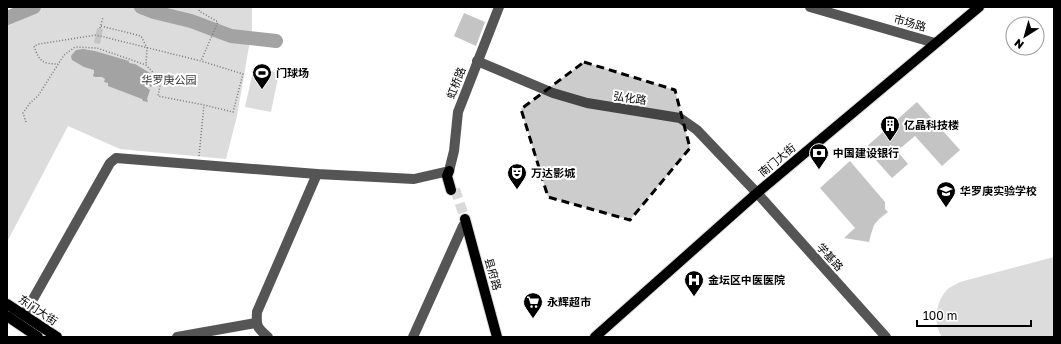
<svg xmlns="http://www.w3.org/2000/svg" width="1061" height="344" font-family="'Golos Text','Noto Sans SC',sans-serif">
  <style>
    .green { fill: #dcdcdc }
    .water { fill: #a3a3a3 }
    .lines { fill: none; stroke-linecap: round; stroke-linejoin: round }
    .river { stroke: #a3a3a3; stroke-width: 14 }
    .building { fill: #c4c4c4 }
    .major-tunnel { stroke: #d9d9d9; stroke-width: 10; stroke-dasharray: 10 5; stroke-linecap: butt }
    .major-casing { stroke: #dbdbdb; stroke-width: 12 }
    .path { stroke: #777; stroke-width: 1.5; stroke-dasharray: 1 2; stroke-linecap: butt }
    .minor { stroke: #555; stroke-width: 10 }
    .major { stroke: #000; stroke-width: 10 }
    .marked { fill: #000; fill-opacity: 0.2; stroke: #000; stroke-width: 3; stroke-dasharray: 8 5; stroke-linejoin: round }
    .labels { text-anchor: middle; stroke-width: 4; stroke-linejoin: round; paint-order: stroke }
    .street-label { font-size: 11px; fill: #000; stroke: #fff }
    .poi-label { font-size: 11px; font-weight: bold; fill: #000; stroke: #fff; text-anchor: start }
    .park-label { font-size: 11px; fill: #333; stroke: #fff }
  </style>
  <rect width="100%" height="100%" fill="#fff"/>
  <!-- green -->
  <g class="green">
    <polygon points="16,7 252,7 252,29 237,116 226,159 120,149 68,126 7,242 7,12"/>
    <polygon points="254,67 279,73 271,112 245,107"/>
    <path d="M1054 257V337H942C932 323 936 299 949 288 952 286 957 284 960 282Z"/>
  </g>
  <!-- water -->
  <polygon class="water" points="83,49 95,51 129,61 129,63 135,64 150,73 154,83 151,87 148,85 146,87 150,90 147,99 148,102 143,101 142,99 108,86 108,83 104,82 105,79 102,77 95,77 93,76 94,73 94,70 84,67 72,60 71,56 76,50"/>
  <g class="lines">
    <!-- river -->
    <g class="river">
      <polyline points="141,7 154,12 191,21 231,36 276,41"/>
      <polyline points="7,18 34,7"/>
    </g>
  </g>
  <!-- building -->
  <g class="building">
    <polygon points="464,13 485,22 476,46 454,36"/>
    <polygon points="97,28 103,29 100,44 94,43"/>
    <polygon points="917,102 960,150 942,166 915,136 897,151 908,164 892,178 865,148"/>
    <polygon points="850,161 885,202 885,209 888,212 879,219 874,225 871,234 869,242 844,238 855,228 820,188"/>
  </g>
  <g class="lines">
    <!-- major-tunnel -->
    <polyline class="major-tunnel" points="455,189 465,219"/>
    <!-- major casing -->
    <g class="major-casing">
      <g id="major">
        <polyline points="449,171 447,176 451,190"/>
        <polyline points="465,219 497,337"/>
        <polyline points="7,304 57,337"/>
        <polyline points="7,316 38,337"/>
        <polyline points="595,337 757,193 979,7"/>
      </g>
    </g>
    <!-- path -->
    <g class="path">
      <polyline points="200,7 199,11 218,22 201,61"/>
      <polyline points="101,26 141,36 147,48 146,65"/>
      <polyline points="100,28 103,17"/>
      <path d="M26 122 23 113 30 103 38 96 64 55 75 47 97 48 146 65 161 81 158 96 204 105 233 112 243 74 201 61 96 35 39 44 34 46C39 61 42 64 58 64"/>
      <polyline points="199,156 204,105"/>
    </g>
    <!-- minor -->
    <g class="minor">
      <polyline points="810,7 935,43"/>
      <polyline points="477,61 553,93 587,103 680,118 697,130 757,193 886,337"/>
      <polyline points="24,315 110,163 116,158 317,174 414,179 449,171 454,151 458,112 499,7"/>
      <polyline points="177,337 256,323"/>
      <path d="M268 337C257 328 256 326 257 312L317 174"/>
      <polyline points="413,337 463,226"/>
    </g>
    <!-- major -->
    <use href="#major" class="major"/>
  </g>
  <!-- marked area -->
  <path class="marked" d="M584 62 675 90 690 148 630 220 548 197 521 109Z"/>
  <!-- icons -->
  <defs>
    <g id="stadium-pin" transform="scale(1)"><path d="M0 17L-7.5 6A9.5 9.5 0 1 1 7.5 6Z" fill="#000" stroke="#fff"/><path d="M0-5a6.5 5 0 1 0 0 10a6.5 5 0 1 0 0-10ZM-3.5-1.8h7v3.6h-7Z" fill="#fff"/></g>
    <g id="building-pin" transform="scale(1)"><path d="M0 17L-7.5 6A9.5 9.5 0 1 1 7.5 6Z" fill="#000" stroke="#fff"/><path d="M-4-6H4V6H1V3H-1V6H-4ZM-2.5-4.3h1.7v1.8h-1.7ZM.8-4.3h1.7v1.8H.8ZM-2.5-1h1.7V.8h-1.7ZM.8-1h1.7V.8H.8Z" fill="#fff"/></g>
    <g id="bank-pin" transform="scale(1)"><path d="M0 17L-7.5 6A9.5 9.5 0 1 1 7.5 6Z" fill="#000" stroke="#fff"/><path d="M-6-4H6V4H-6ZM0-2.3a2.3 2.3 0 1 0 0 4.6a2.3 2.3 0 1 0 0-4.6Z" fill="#fff"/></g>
    <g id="theatre-pin" transform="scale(1)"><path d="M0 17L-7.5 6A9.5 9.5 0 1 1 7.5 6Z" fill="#000" stroke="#fff"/><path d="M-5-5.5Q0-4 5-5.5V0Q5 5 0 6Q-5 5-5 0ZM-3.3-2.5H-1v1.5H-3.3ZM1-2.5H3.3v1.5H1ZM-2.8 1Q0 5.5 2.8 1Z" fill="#fff"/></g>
    <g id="school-pin" transform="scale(1)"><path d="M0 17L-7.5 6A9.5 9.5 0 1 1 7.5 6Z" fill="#000" stroke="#fff"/><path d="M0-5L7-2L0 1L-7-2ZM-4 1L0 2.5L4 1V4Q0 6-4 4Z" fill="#fff"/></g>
    <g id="hospital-pin" transform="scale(1)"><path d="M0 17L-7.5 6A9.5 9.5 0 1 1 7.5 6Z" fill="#000" stroke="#fff"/><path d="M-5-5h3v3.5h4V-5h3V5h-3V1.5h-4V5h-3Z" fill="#fff"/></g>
    <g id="supermarket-pin" transform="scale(1)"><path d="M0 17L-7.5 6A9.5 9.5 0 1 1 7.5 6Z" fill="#000" stroke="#fff"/><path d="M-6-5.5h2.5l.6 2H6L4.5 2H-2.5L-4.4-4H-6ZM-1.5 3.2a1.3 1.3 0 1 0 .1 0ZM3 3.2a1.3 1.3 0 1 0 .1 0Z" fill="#fff"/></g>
  </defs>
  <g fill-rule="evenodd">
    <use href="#stadium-pin" x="262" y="73"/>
    <use href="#building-pin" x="890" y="125"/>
    <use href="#bank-pin" x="819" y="153"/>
    <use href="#theatre-pin" x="517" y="173"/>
    <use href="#school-pin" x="946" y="191"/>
    <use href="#hospital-pin" x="694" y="280"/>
    <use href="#supermarket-pin" x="533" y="302"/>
  </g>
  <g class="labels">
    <!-- street labels -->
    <g class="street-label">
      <text transform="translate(910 23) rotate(16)" y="4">市场路</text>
      <text transform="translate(456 83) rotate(-69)" y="4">虹桥路</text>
      <text transform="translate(630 98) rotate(8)" y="4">弘化路</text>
      <text transform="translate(777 160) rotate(-40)" y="4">南门大街</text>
      <text transform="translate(830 257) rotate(48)" y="4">学基路</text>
      <text transform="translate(493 274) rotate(74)" y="4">县府路</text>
      <text transform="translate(38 310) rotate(34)" y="4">东门大街</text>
    </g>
    <!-- poi labels -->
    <g class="poi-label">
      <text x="276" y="77">门球场</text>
      <text x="904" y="129">亿晶科技楼</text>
      <text x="833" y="157">中国建设银行</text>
      <text x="531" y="177">万达影城</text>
      <text x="960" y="195">华罗庚实验学校</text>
      <text x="708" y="284">金坛区中医医院</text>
      <text x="547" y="306">永辉超市</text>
    </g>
    <!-- park labels -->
    <g class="park-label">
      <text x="169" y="84">华罗庚公园</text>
    </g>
  </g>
  <!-- border -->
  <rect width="1061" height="344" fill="none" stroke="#000000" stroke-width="16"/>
  <!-- north arrow -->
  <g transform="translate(1025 36) rotate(217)"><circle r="19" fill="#ffffff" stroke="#999999"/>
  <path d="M0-3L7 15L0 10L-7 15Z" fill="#000000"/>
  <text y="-6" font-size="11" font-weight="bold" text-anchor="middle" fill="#000000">N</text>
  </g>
  <!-- scale -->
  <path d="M917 320v6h114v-6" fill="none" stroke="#000000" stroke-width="2"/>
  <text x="923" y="320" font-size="12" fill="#000000" stroke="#ffffff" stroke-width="3" paint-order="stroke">100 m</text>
</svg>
